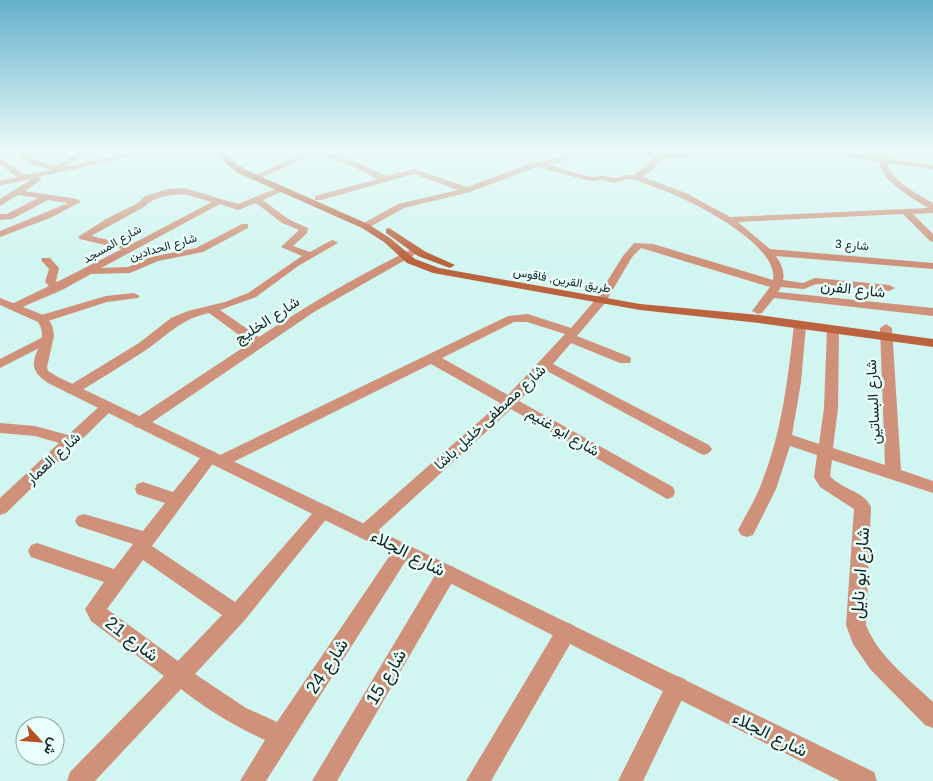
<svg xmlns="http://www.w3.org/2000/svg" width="933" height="781" font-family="Helvetica,Vazirmatn,sans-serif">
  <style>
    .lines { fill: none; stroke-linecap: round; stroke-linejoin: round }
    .minor { fill: #cf9179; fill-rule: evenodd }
    .tertiary { fill: #cf9179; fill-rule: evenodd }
    .secondary { fill: #bb633e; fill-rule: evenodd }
    .labels { text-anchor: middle; stroke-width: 5; stroke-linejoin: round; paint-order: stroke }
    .far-street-label { font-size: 12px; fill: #142220; stroke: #e9fffb }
    .street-label { font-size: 15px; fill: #142220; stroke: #e9fffb }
    .near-street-label { font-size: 18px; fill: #142220; stroke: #e9fffb }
  </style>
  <rect width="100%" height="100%" fill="#d1f5f0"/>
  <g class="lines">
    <!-- minor -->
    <g class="minor">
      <polygon points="14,151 22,151 35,160 55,166 81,151 90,151 63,167 140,151 153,151 39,177 41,179 40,181 25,191 77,199 81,202 50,218 0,237 0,231 68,203 48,200 12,219 0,220 0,214 7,214 38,198 18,195 0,206 0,199 32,179 0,185 0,181 17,177 0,164 0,158 25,175 52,170 29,164"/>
      <path d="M308 151C336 151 362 164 386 176L414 169 467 187 534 162 557 158 568 151H577L562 162 547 164 590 177 603 176 614 178 628 175H635L654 158 625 153 621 151 672 154 700 151C690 160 674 159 661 158L659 164 643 177 688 194 730 217 928 208C914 199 879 180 880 162L819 153 815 151H833L880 157 886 151H894L887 158 933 165V169L887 163C891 181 918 194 933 203V213L913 214 933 234V242L930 241 903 214 738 222 770 249 933 263V269L776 256C781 264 785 271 783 280L803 283 815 278 889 285 895 288 889 291 816 284 804 289 781 287 778 292 933 308V316L774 298 762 313 758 314 752 311 770 287 641 248 632 257 605 303 577 336 630 357 631 360 630 363H620L571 343 553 364 709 445 712 449 709 453 704 455 699 453 547 371 519 401 673 487 675 492 673 497 667 499 511 409 371 537 365 539 359 537 356 532 359 527 500 403 431 364 227 465 221 467 215 465 214 462 152 546 235 602 318 507 324 505 330 507 332 512 244 621 195 674 246 708 277 722 397 545 403 543 409 545 412 551 266 781H240L265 740C233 725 209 711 181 689L95 781H67L70 772 164 676 91 621 85 609 104 582 31 557 28 551 31 545 37 543 114 569 133 544 78 526 75 521 78 516 84 514 143 531 165 503 137 494 135 489 137 484 143 482 173 492 205 452 210 450 215 452 218 456 508 316 528 314 571 328 596 299 623 256 634 243 653 244 773 280C779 247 704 208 679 197 665 190 650 186 636 180L628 179 614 183 603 180 590 181 537 167 470 192 404 208 368 228H362V224L398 204 458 190 414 174 321 200H315V196L378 179 352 166 316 153 263 177 256 175ZM514 322H527L565 334 508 395 442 358ZM143 560 222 615 178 661 107 609Z"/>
      <path d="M280 187 287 189 263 200 288 219 308 228 307 233 293 246 310 252 330 241 333 240 338 243 298 266 256 297 220 310 259 337C308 305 359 275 412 249L416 248 421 251 314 312 145 427 140 428 135 427 133 423 135 419 250 343 209 313C181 319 169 334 146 350 123 365 100 379 77 393H67L65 390 67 387 139 343 171 318 188 311 225 302 248 293 302 256 281 247 299 230 282 223 256 203 238 210 220 204 101 268 128 267 151 257 196 248 242 224H248V228L203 252 158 261 130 273 91 274 62 290 20 308H12L10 306 12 304 49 286 45 282 49 269 41 260 42 258H50L59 268 56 281 57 282 122 249 80 239 78 237 106 219 138 203 145 196 168 189 184 188 238 204ZM184 194 212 202 130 245 91 236 144 207C155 196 169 195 184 194Z"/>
      <polygon points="134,293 140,296 138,298 107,302 42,323 36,319 38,316 106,296"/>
      <path d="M800 321 806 325 801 382 792 435 819 444 824 408 827 329 829 326H837L839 329 838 408 833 448 885 465 880 328 886 324 892 328 901 470 933 481V493L832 460 830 476C842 490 863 490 871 507L866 625C878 656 909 679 933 702V728L925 725 870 669 853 644 846 625 854 509 820 487 814 477 817 455 790 446 776 489 753 535 747 537 741 535 738 530C746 514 756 499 762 482 782 432 788 378 794 325Z"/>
      <polygon points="47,335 51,336 53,339 51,342 0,368 0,359"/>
      <polygon points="107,402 112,404 114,407 112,410 6,513 0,515 0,498 59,443 35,436 0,433 0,423 35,426 68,435 102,404"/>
      <polygon points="447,565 454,567 456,573 454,579 337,781 312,781 440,567"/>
      <polygon points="566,622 573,625 576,632 573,639 491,781 466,781 559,625"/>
      <polygon points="677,676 685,679 688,687 643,781 618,781 669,679"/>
    </g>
    <!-- tertiary -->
    <path class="tertiary" d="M0 298 46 316 52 325 54 336 47 367 48 371 58 377 371 527 874 772 877 781H840L359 537 48 383C14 361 54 346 38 322L0 305Z"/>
    <!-- secondary -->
    <g class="secondary">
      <polygon points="216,151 224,151 231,159 244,169 368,224 390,238 415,259 439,268 640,304 759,315 933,339 933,347 759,323 640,310 433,273 407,263 384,242 362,228 238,173 225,163"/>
      <polygon points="389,228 426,252 455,265 450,268 418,256 386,233 386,229"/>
    </g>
  </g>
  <!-- sky -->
  <linearGradient id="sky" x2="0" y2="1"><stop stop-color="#64b0cb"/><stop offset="0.58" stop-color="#eafaf8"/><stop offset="1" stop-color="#eafaf8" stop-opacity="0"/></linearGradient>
  <rect width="933" height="260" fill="url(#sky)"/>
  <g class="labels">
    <!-- far-street labels -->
    <g class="far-street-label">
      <text transform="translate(112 244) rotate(-30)" y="4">شارع المسجد</text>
      <text transform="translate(852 245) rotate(4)" y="4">شارع 3</text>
      <text transform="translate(163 247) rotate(-16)" y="4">شارع الحدادين</text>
      <text transform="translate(562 280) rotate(10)" y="4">طريق القرين, فاقوس</text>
    </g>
    <!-- street labels -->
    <g class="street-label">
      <text transform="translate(853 289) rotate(6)" y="5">شارع الفرن</text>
      <text transform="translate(267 320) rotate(-33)" y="5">شارع الخليج</text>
      <text transform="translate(873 402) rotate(-93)" y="5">شارع البساتين</text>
      <text transform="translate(490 417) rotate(-43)" y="5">شارع مصطفى خليل باشا</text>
      <text transform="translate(563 432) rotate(30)" y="5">شارع ابو غنيم</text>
      <text transform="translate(53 458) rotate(-43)" y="5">شارع العمار</text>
    </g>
    <!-- near-street labels -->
    <g class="near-street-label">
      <text transform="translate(408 553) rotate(27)" y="6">شارع الجلاء</text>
      <text transform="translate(860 573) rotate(-86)" y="6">شارع ابو نايل</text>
      <text transform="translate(132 639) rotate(37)" y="6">شارع 21</text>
      <text transform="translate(327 666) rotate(-57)" y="6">شارع 24</text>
      <text transform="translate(386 677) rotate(-59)" y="6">شارع 15</text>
      <text transform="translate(770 734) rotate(26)" y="6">شارع الجلاء</text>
    </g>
  </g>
  <!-- north arrow -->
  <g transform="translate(40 741) rotate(116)"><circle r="24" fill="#e9fffb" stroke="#94a7a3"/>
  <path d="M0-4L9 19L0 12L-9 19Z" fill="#b65022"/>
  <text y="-8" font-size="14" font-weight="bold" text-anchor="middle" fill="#142220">ش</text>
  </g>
</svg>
